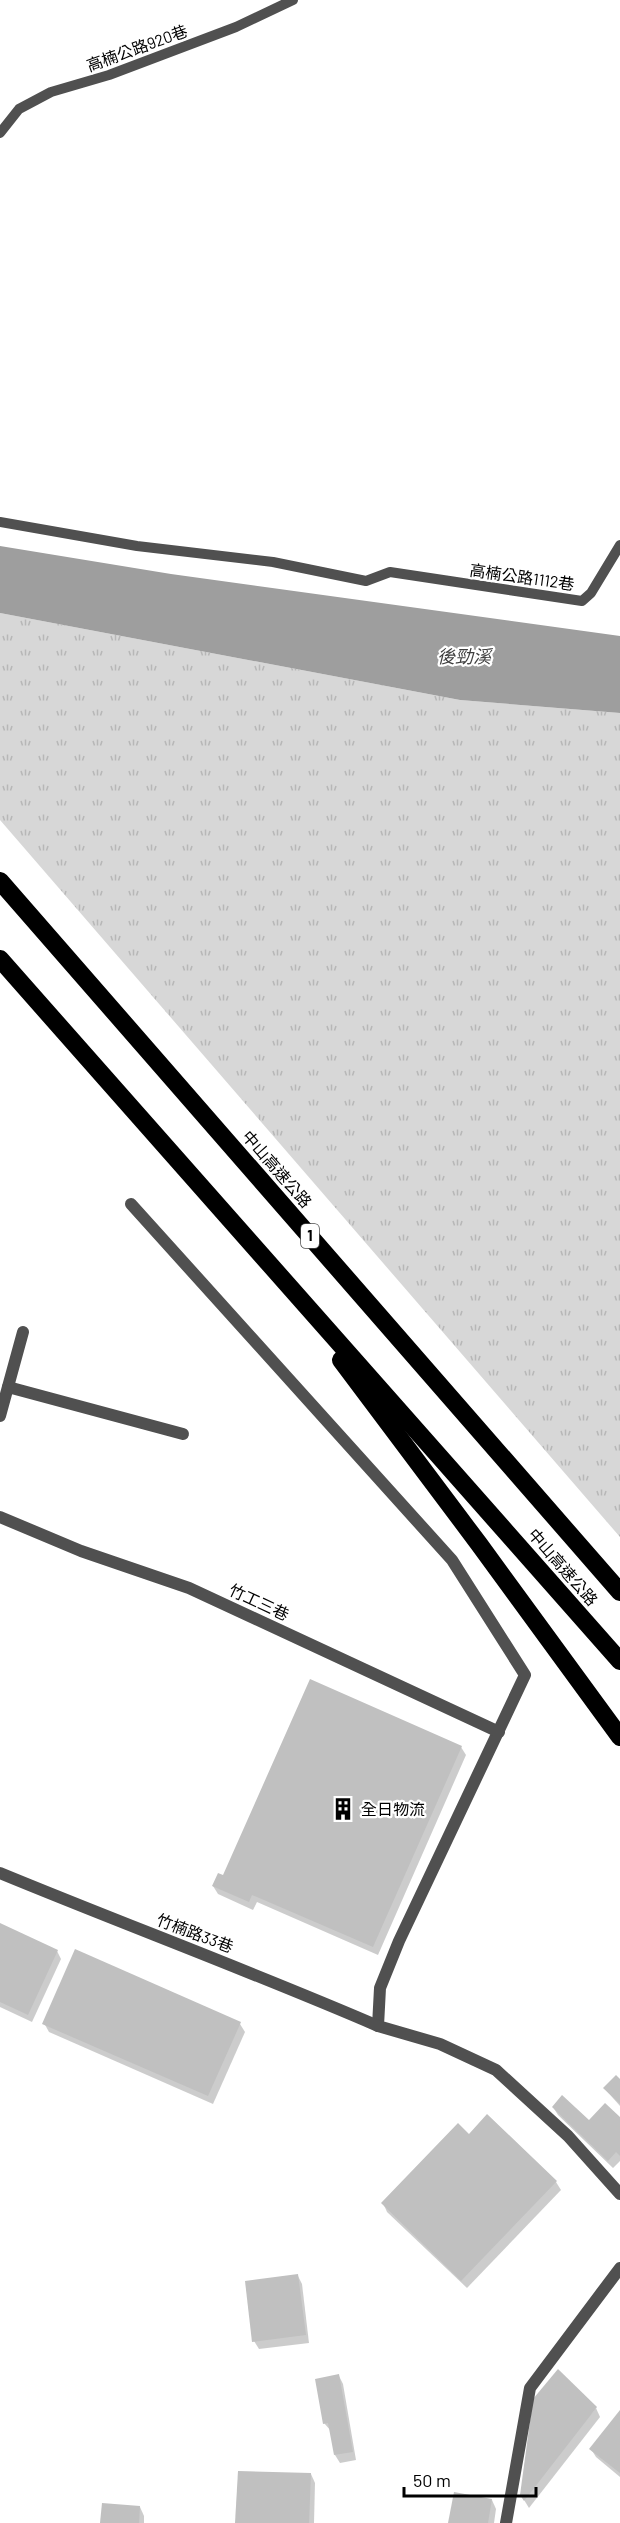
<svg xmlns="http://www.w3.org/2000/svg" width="620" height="2523" font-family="Barlow,'Noto Sans TC',sans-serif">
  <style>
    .grass { fill: url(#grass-tufts) }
    .water { fill: #9e9e9e }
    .shadow { fill: #0003 }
    .building { fill: #c0c0c0 }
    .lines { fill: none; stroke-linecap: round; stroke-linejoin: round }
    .lane { stroke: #505050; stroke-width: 10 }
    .street { stroke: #505050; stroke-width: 12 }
    .highway { stroke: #000; stroke-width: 18 }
    .labels { text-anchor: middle; stroke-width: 4.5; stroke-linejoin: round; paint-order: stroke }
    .shield { fill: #fff; stroke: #4c4c4c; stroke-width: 1.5 }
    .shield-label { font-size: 15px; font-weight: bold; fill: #000 }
    .street-label { font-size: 16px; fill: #000; stroke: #fff }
    .poi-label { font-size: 16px; fill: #000; stroke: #fff; text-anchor: start }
    .water-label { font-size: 18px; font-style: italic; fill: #3f3f3f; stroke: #fff }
  </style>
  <defs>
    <pattern id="grass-tufts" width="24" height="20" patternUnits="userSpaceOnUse" patternTransform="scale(1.5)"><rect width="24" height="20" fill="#d7d7d7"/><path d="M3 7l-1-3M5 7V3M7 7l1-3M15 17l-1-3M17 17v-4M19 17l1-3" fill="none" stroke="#b7b7b7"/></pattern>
  </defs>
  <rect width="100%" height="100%" fill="#fff"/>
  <!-- grass -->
  <polygon class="grass" points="0,613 460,700 620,713 620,1537 0,820"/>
  <!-- water -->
  <polygon class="water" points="0,546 171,574 620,636 620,713 460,700 0,613"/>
  <!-- shadow -->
  <g class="shadow">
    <polygon points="461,1747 466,1755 378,1955 257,1902 253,1910 218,1894 213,1886"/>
    <polygon points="0,1925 57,1951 61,1959 32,2022 0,2007"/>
    <polygon points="44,2023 240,2024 245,2032 213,2104 49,2032"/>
    <polygon points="620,2081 620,2106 605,2089"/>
    <polygon points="553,2107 589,2123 620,2119 620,2161 613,2168 558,2115"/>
    <polygon points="469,2136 556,2182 561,2190 467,2288 387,2212 383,2203"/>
    <polygon points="298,2276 302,2284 309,2343 259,2349 254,2341"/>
    <polygon points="339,2376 343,2384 356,2460 340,2463 335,2455 331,2431 324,2423"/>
    <polygon points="596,2408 600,2417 529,2508 521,2495"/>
    <polygon points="620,2412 620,2477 596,2457 591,2449"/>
    <polygon points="311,2474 315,2483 314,2523 237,2523"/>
    <polygon points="492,2500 496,2509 494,2523 449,2523"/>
    <polygon points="140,2507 144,2516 144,2523 102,2523"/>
  </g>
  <!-- building -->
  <g class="building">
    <polygon points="310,1679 462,1746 373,1947 252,1895 249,1902 212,1886 218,1873 223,1875"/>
    <polygon points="0,1923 58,1950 28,2015 0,2002"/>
    <polygon points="75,1949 241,2022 208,2096 42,2024"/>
    <polygon points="616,2075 620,2079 620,2104 603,2088"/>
    <polygon points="562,2095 589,2120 605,2103 620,2117 620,2156 616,2152 608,2161 552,2107"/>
    <polygon points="487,2114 557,2181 461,2281 381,2203 458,2123 469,2134"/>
    <polygon points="298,2274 306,2335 252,2342 245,2281"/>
    <polygon points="558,2369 597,2407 524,2501 520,2495 533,2399"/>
    <polygon points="339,2374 353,2452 334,2455 328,2423 323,2424 315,2379"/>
    <polygon points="620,2410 620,2473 589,2449"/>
    <polygon points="238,2471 311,2473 309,2523 235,2523"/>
    <polygon points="454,2492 492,2499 488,2523 448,2523"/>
    <polygon points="102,2503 140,2506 139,2523 100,2523"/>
  </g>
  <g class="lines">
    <!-- lane -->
    <g class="lane">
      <polyline points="0,133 19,109 51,92 109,75 236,27 293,0"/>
      <polyline points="0,522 137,546 273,562 366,581 390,572 582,601 591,593 620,545"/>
    </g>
    <!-- street -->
    <g class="street">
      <polyline points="131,1204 452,1560 525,1675 399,1941 380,1988 378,2026 440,2044 496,2070 568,2136 620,2194"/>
      <polyline points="8,1387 183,1434"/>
      <polyline points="0,1416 23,1332"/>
      <polyline points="0,1517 81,1551 189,1588 499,1732"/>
      <path d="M0 1873C126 1925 253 1972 378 2026"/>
      <polyline points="506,2523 530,2388 620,2268"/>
    </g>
    <!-- highway -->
    <g class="highway">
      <polyline points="0,881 620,1592"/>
      <polyline points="0,959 620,1661"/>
      <polyline points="341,1360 479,1544 620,1737"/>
    </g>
  </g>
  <!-- icons -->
  <defs>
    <g id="building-bare" transform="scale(1.8)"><path d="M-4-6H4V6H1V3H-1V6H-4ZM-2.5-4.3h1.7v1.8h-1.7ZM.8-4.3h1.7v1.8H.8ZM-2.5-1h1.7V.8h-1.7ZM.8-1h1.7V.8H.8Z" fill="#000" stroke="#fff" stroke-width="2.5" paint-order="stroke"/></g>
  </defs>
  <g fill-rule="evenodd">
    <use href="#building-bare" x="343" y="1809"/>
  </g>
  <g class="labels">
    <!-- shield labels -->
    <rect class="shield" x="301" y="1224" width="18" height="24" rx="4.5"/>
    <g class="shield-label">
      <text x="310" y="1241">1</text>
    </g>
    <!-- street labels -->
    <g class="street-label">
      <text transform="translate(137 48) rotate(-20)" y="6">高楠公路920巷</text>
      <text transform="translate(522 577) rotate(8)" y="6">高楠公路1112巷</text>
      <text transform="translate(277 1169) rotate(49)" y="6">中山高速公路</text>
      <text transform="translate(563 1567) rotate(49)" y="6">中山高速公路</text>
      <text transform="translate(259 1602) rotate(25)" y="6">竹工三巷</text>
      <text transform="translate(195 1933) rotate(21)" y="6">竹楠路33巷</text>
    </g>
    <!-- poi labels -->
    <g class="poi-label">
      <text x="361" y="1815">全日物流</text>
    </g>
    <!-- water labels -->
    <g class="water-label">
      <text x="464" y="663">後勁溪</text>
    </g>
  </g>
  <!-- scale -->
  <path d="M404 2487v9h132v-9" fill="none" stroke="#000000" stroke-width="3"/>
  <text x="413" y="2487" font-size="18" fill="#000000" stroke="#ffffff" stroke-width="4.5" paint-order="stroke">50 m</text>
</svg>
